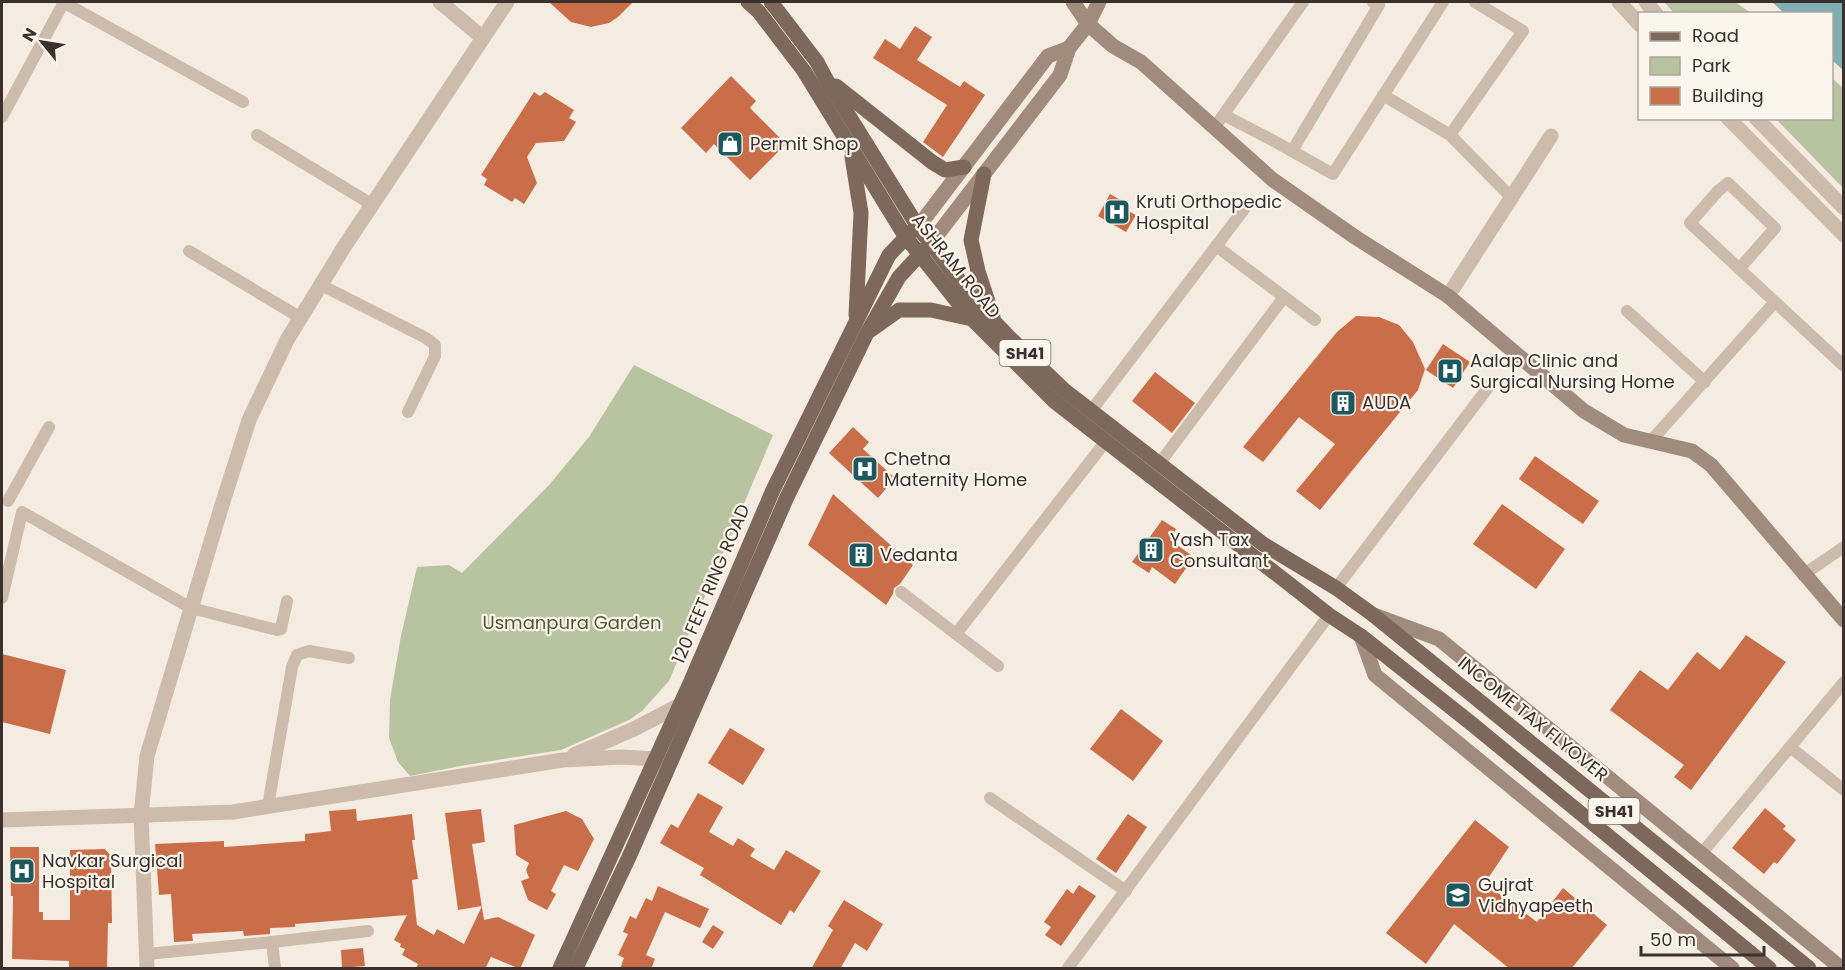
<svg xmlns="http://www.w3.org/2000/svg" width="1845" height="970" font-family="Poppins,sans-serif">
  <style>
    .green { fill: #b7c49f }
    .water { fill: #7eafb3 }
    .building { fill: #ca6d49 }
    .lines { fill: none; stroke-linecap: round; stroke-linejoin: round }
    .minor { stroke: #cdbcab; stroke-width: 12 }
    .tertiary { stroke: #cdbcab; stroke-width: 15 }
    .secondary { stroke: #a18b7c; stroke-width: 15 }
    .primary { stroke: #7d685b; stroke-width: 15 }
    .labels { text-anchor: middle; stroke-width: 4.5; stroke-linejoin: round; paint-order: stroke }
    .shield { fill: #fbf5ee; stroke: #756b66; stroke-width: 1.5 }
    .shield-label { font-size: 16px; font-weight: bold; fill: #3b302b }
    .poi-label { font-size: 18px; fill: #3b302b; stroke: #fbf5ee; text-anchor: start }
    .street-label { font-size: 18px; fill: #3b302b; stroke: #fbf5ee }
    .park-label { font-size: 18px; fill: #485a2d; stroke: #fbf5ee }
  </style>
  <rect width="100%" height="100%" fill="#f4ece1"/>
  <!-- green -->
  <g class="green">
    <polygon points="1664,2 1735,2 1751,13 1674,13"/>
    <polygon points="1832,78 1843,88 1843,188 1776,119 1832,118"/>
    <polygon points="634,365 773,435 669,681 642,711 629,720 561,750 466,765 410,776 398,762 389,738 390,700 401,636 417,567 449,565 462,573 549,485 589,437"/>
  </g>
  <!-- water -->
  <polygon class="water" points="1772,2 1843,2 1843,70 1832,60 1832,14 1784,13"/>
  <!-- building -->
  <g class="building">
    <polygon points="549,2 633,2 618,17 609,23 591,27 571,22"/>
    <polygon points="915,26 932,37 917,60 960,87 964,81 985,95 943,157 923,142 947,105 873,58 885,39 900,49"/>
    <polygon points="731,76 756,101 750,108 786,144 750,180 714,144 706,153 681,128"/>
    <polygon points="534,92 540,96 545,92 574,110 569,118 576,122 564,141 536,143 527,157 537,183 524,204 515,198 512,202 484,185 487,179 481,175"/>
    <polygon points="1110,194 1129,205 1126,210 1136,215 1126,232 1098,216"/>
    <polygon points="1356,316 1379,317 1399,325 1413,342 1425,369 1418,390 1320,510 1296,491 1335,444 1299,417 1263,462 1243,447 1337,332"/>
    <polygon points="1443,344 1470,362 1453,388 1426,370"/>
    <polygon points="1155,372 1195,403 1172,433 1132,401"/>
    <polygon points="853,427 869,442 863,449 895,478 878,498 829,453"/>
    <polygon points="1535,456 1599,501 1583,524 1519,479"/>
    <polygon points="833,494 913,565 900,584 894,588 893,594 886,605 808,545"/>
    <polygon points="1502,504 1565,549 1536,589 1473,544"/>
    <polygon points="1162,520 1176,529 1170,540 1194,557 1175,584 1152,567 1149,573 1132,562"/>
    <polygon points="1746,635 1786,662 1691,790 1674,777 1684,765 1610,710 1640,670 1668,690 1697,652 1720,670"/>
    <polygon points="2,654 66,670 50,734 2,722"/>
    <polygon points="1121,709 1163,741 1133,781 1090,749"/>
    <polygon points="730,728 765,749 743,785 708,763"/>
    <polygon points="698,793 723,807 709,832 733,846 738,838 755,849 750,856 774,870 786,850 821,871 794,913 790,910 781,925 700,875 704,868 660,843 671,824 678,828"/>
    <polygon points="1765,808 1786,826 1783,829 1796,840 1777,864 1774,862 1764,874 1732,848"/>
    <polygon points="356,809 357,821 412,814 415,840 412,840 418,879 412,880 417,925 434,935 437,929 464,944 482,906 458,910 445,813 481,809 485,842 472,844 484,920 498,917 535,935 520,969 491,957 485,969 416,969 418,964 402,955 405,949 400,947 401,944 394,940 407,915 295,924 295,927 270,928 270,934 244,936 243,931 192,934 193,941 174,942 171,894 159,895 155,844 224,841 224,847 305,841 305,834 331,831 329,811"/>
    <polygon points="566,811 582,819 594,839 578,871 564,865 551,891 556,894 547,910 528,900 521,881 529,878 526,870 529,863 516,855 514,825"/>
    <polygon points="1128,814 1147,827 1116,873 1096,859"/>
    <polygon points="1475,820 1509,847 1485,883 1537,922 1563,888 1607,925 1571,969 1510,969 1454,924 1426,964 1386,933"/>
    <polygon points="10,847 39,847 39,912 43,912 43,920 70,920 70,850 105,849 111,856 112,923 108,923 107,969 69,969 69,961 12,959 13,896 11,896"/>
    <polygon points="1079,885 1096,896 1061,946 1045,935 1051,927 1044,922 1067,889 1073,894"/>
    <polygon points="658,886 709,909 700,928 665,912 646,955 655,959 651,969 620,969 624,958 618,955 628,934 623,932 630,916 636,919 646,898 652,901"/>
    <polygon points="844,900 883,924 867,951 855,943 840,969 811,969 833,930 828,926"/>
    <polygon points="713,925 724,932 713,949 702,942"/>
    <polygon points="363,948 365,966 342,968 341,950"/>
  </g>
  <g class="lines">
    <!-- minor -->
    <g class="minor">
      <polyline points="63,2 243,102"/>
      <polyline points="1383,95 1450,135 1523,31 1475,2"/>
      <polyline points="1224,115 1272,140 1333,174 1443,2"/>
      <polyline points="2,117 64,2"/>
      <polyline points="1219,121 1303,2"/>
      <polyline points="257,135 373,205"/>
      <polyline points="1450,135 1511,197"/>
      <polyline points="1292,151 1379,5 1373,2"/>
      <polyline points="1216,246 1315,320"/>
      <polyline points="189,251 301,318"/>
      <polyline points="1739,269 1775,228 1728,183 1718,191 1690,223 1844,366"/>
      <polyline points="321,285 426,338 435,345 435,356 408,412"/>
      <polyline points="1627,311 1705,382"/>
      <polyline points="1091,411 1245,208"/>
      <polyline points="1650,442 1774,303"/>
      <polyline points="1159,464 1284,297"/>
      <polyline points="8,501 49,427"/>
      <polyline points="1803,575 1844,547"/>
      <polyline points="1336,588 1490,385"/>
      <polyline points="901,592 998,666"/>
      <polyline points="2,598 22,512 191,608 277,630 281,629 287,601"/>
      <polyline points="956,634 1106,441"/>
      <polyline points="1790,747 1844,790"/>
      <polyline points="990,798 1126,891"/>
      <polyline points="268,806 292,667 297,655 309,651 349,658"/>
      <polyline points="1702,853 1844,682"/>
      <polyline points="272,942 368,931"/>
      <polyline points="147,954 272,942 275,968"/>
      <polyline points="1068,968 1329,615"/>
    </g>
    <!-- tertiary -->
    <g class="tertiary">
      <polyline points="440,2 483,38"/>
      <polyline points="1619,2 1640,25"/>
      <polyline points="1646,2 1656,14"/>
      <polyline points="1728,118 1844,235"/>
      <polyline points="1756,118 1844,208"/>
      <polyline points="1448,296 1551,136"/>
      <polyline points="574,755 634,729 680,705 688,707"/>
      <polyline points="2,820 233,812 563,760 622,757 656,759 669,763"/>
      <polyline points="147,968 141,815 147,756 221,508 249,420 287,340 344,247 507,2"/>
    </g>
    <!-- secondary -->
    <g class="secondary">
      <polyline points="1073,2 1088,24"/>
      <polyline points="1088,24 1099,2"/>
      <polyline points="918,227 1048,56 1069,48"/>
      <polyline points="931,243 1060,75 1069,48 1088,24 1113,46 1141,62 1273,180 1355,237 1448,296 1584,411 1624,435 1692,451 1711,465 1844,620"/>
      <polyline points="1374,615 1439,639 1841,968"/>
      <polyline points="1361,636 1375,675 1732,968"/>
    </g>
    <!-- primary -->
    <g class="primary">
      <polyline points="748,2 759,12 804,71 905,236 968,315 1054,401 1329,615 1361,636 1472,724 1769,968"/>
      <polyline points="771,2 817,62 826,79 918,227 978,305 1013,341 1064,390 1263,544 1336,588 1372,614 1809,968"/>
      <polyline points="836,86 932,162 945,170 964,167"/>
      <polyline points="852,157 861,213 856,315"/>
      <polyline points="984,174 971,240 978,271 993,317"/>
      <polyline points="871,330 899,310 931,310 972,319"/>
      <polyline points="560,968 691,681 773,490 889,255 912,231"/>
      <polyline points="576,968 629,857 787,497 867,333 899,277 924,250"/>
    </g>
  </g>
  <!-- icons -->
  <defs>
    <g id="shop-square" transform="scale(1.35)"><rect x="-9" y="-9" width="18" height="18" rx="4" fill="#1e585f" stroke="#fbf5ee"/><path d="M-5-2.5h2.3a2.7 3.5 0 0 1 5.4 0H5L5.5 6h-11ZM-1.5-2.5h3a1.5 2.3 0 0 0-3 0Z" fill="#fff"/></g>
    <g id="hospital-square" transform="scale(1.35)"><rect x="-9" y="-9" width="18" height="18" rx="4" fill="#1e585f" stroke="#fbf5ee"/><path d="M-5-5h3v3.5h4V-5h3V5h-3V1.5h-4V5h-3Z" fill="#fff"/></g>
    <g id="building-square" transform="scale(1.35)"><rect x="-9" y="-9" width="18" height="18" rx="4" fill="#1e585f" stroke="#fbf5ee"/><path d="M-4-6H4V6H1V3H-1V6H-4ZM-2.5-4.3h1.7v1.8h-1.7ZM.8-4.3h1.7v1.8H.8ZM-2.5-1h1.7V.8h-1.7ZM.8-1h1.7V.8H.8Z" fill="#fff"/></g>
    <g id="university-square" transform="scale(1.35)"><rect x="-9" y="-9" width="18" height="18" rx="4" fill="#1e585f" stroke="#fbf5ee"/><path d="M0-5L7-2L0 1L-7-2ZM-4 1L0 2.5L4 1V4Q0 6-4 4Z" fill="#fff"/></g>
  </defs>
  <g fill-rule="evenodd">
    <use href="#shop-square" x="730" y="144"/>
    <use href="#hospital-square" x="1117" y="212"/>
    <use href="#hospital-square" x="1450" y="371"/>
    <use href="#building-square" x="1343" y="403"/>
    <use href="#hospital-square" x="865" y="469"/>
    <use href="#building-square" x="1151" y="550"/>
    <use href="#building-square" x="861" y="555"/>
    <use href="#hospital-square" x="22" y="871"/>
    <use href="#university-square" x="1458" y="895"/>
  </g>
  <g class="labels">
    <!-- shield labels -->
    <g class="shield">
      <rect x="999.5" y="340" width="51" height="26" rx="4.5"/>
      <rect x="1588.5" y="798" width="51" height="26" rx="4.5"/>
    </g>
    <g class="shield-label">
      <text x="1025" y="359">SH41</text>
      <text x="1614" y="817">SH41</text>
    </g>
    <!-- poi labels -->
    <g class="poi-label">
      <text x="750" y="150">Permit Shop</text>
      <text x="1136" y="208">Kruti Orthopedic<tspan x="1136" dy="21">Hospital</tspan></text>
      <text x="1470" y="367">Aalap Clinic and<tspan x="1470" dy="21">Surgical Nursing Home</tspan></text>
      <text x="1362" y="409">AUDA</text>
      <text x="884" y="465">Chetna<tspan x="884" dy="21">Maternity Home</tspan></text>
      <text x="1170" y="546">Yash Tax<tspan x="1170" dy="21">Consultant</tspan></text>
      <text x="880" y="561">Vedanta</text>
      <text x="42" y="867">Navkar Surgical<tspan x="42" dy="21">Hospital</tspan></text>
      <text x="1478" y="891">Gujrat<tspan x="1478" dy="21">Vidhyapeeth</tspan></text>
    </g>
    <!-- street labels -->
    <g class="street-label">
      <text transform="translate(956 266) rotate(51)" y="6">ASHRAM ROAD</text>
      <text transform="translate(711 584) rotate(-67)" y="6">120 FEET RING ROAD</text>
      <text transform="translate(1533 719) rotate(39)" y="6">INCOME TAX FLYOVER</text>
    </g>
    <!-- park labels -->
    <g class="park-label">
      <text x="572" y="629">Usmanpura Garden</text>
    </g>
  </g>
  <!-- border -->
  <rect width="1845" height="970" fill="none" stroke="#3b302b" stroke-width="6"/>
  <!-- legend -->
  <rect x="1638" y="12" width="195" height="108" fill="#fbf5ee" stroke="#aea6a0" stroke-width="1.5"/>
  <rect x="1650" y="32" width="30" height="9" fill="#7d685b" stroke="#aea6a0" stroke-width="1.5"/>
  <text x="1692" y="42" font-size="18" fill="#3b302b">Road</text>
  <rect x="1650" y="57" width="30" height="18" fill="#b7c49f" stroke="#aea6a0" stroke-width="1.5"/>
  <text x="1692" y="72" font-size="18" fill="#3b302b">Park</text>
  <rect x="1650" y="87" width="30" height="18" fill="#ca6d49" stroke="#aea6a0" stroke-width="1.5"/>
  <text x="1692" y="102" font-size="18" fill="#3b302b">Building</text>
  <!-- north arrow -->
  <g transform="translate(42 42) rotate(300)" stroke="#fbf5ee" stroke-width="4.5" paint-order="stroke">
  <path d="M0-4.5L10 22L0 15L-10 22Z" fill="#3b302b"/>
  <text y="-9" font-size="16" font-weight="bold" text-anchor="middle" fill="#3b302b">N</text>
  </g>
  <!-- scale -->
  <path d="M1641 946v9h123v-9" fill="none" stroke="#3b302b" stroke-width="3"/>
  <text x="1650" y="946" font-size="18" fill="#3b302b" stroke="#fbf5ee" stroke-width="4.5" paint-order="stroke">50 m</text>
</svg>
